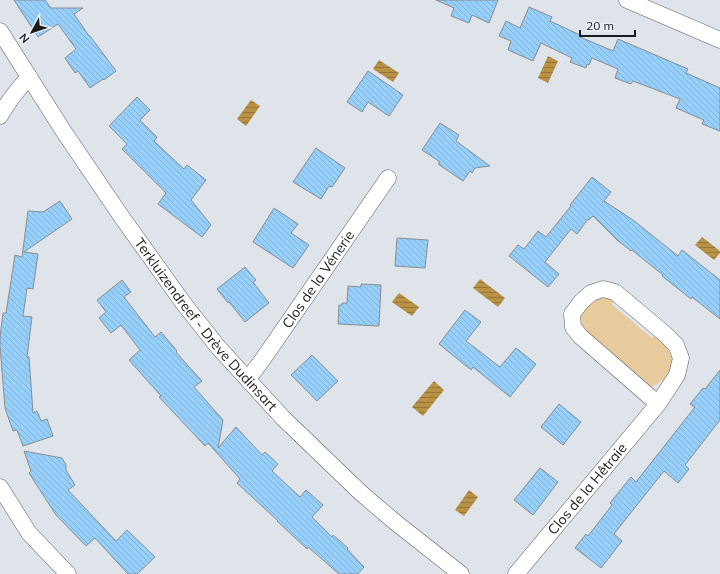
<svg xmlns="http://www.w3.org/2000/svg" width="720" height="574" font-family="Mulish,sans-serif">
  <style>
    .park { fill: #e7cb9c }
    .water { fill: url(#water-rules) }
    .building { fill: url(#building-back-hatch); stroke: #888e92 }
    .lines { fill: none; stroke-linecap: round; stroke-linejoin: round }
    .street-casing { stroke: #595e63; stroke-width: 17 }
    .street { stroke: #fff; stroke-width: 16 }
    .labels { text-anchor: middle; stroke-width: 4; stroke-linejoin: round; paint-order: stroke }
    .street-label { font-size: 14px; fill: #191b1d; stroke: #ebf1f7 }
  </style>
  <defs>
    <pattern id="water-rules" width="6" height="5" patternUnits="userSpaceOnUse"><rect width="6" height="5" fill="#b99145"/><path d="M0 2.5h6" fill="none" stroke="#967639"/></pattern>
    <pattern id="building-back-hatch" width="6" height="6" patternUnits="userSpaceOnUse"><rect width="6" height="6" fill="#96cffa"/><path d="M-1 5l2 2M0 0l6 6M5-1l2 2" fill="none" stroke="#81b1d6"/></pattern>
  </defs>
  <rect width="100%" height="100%" fill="#dee4e9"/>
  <!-- park -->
  <polygon class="park" points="602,294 614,299 612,305 652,338 657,334 664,341 673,361 666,378 652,387 644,384 580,327 579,316 584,306"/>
  <!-- water -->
  <g class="water">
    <polygon points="548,56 558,61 548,83 538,78"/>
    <polygon points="379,60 399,73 393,82 373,69"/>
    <polygon points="251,100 260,106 246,126 237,119"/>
    <polygon points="702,237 720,251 720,253 714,260 695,245"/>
    <polygon points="480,279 505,298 498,307 473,288"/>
    <polygon points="399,293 419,307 412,316 392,302"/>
    <polygon points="434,381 444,390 423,416 412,407"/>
    <polygon points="469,490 478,497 464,516 455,510"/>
  </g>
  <!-- building -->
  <g class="building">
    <polygon points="14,0 45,0 51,8 83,8 74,14 89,36 90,36 116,71 104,80 103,79 90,88 78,71 75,73 65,58 76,49 58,24 38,37"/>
    <polygon points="436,0 498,0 489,23 472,15 469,23 451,16 454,8"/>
    <polygon points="529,7 552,17 550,21 580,35 580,37 613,51 618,39 688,69 686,73 720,88 720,131 702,124 704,120 676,108 680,99 633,81 631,84 615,78 618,69 592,58 589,65 587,64 586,68 570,62 572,58 541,43 533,61 508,50 511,41 499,36 506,21 520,28"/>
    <polygon points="368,71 403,95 389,116 368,102 362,112 347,102"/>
    <polygon points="137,97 150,110 140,120 157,137 154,141 184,169 187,165 206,180 191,200 211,225 202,237 158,204 166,193 122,149 127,144 109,126"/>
    <polygon points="440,123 459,135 456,141 490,166 475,168 472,173 470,171 463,181 438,164 440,162 422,150"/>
    <polygon points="316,148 345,168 332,187 329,186 321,199 293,182"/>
    <polygon points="592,177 611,192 604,201 633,220 678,256 682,250 720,280 720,319 692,297 691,299 662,276 663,275 632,250 631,251 617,240 593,216 589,220 588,219 577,234 571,229 545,262 559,274 548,287 509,256 518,245 524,249 538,231 546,237 571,206 570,205"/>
    <polygon points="60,201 72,219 24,252 38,254 33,289 27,288 23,316 32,317 27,357 29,357 33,413 37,411 41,421 47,419 53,436 23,446 17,430 13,431 5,408 0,346 0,337 3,313 6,313 15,255 22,257 28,211 43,212"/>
    <polygon points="274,208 298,224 291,233 309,245 293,268 253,242"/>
    <polygon points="397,238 428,240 425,268 395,266"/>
    <polygon points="245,267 256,280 253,282 269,303 245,322 229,302 228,303 217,289"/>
    <polygon points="122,280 131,292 124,297 155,337 161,332 177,351 176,352 182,359 202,381 194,387 223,420 218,448 236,427 262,455 265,452 278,464 272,471 300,497 306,490 323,505 312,517 332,537 333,535 348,548 347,549 364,567 358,574 339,574 308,547 307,549 277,521 278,521 237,483 240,479 208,443 205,446 159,397 161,396 129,360 140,350 121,325 111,333 99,318 106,312 97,300"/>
    <polygon points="361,284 381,285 379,326 338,324 339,305 342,305 342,303 347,303 348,286 361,287"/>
    <polygon points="465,310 481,322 466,341 500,367 516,348 536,364 510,397 473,367 471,370 439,344"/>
    <polygon points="312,355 338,381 317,401 291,375"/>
    <polygon points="720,370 720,420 685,465 689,469 678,483 664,471 614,534 622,541 601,568 575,548 586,534 588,536 612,505 610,503 631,477 636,482 695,407 690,404 703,388 705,389"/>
    <polygon points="559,404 581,422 563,445 541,427"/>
    <polygon points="24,451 62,458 66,465 66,470 75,485 68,490 116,541 127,530 155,557 137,574 128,574 95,538 86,546 56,515 29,473 31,471"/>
    <polygon points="540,468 558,482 533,515 514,500"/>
  </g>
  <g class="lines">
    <!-- street casing -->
    <g class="street-casing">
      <g id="street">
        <polyline points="627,0 720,40"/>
        <path id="s1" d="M0 31 64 132 121 216 184 304 218 347 283 418 361 493 395 522 461 574"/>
        <path d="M0 116C8 101 18 89 29 77"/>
        <path id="s2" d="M248 379 263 359 388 178"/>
        <polyline points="0,487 29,533 68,574"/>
        <path id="s3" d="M516 574 658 404 677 375 681 358 676 345 665 334 615 292 603 289 591 293 581 302 572 314 573 327 580 336 658 404"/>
      </g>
    </g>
    <!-- street -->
    <use href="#street" class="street"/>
  </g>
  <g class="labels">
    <!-- street labels -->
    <g class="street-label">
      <text dy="5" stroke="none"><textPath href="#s2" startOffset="122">Clos de la Vénerie</textPath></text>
      <text dy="5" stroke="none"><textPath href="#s1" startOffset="359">Terkluizendreef - Drève Dudinsart</textPath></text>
      <text dy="5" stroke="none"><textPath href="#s3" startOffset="111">Clos de la Hêtraie</textPath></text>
    </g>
  </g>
  <!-- north arrow -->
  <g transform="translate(32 32) rotate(230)" stroke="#ebf1f7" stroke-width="3" paint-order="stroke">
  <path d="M0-3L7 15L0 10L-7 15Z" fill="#191b1d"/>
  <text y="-6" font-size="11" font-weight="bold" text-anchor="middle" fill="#191b1d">N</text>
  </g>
  <!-- scale -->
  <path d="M580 30v6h55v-6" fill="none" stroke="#191b1d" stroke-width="2"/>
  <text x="586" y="30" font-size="12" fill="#191b1d" stroke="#ebf1f7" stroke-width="3" paint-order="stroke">20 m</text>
</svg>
